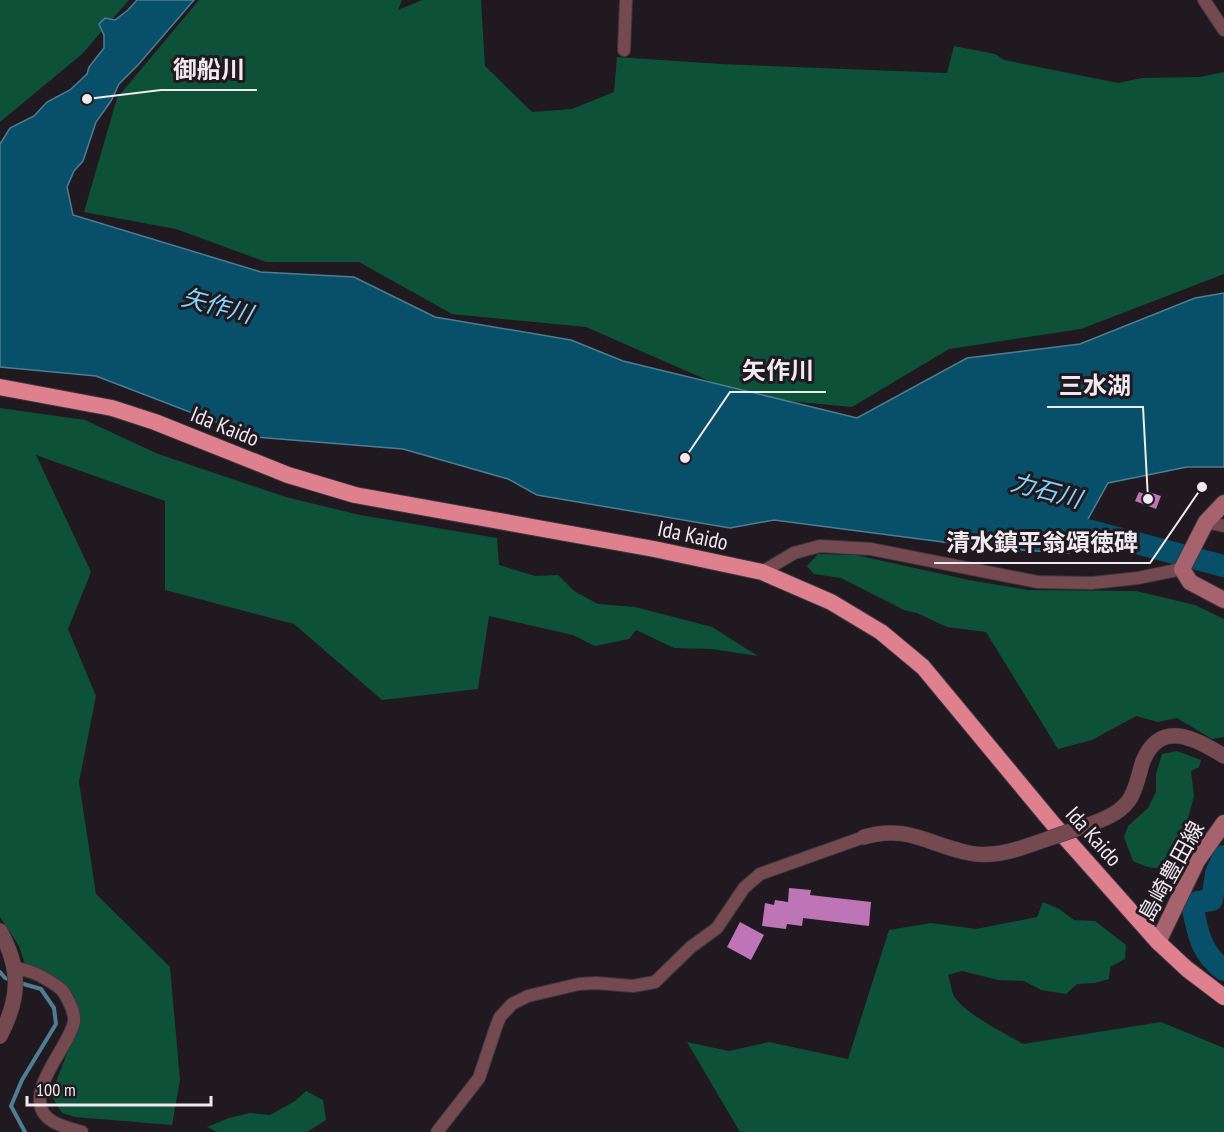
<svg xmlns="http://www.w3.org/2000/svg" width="1224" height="1132" font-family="'PT Sans Narrow','Noto Sans JP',sans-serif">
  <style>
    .forest { fill: #0d5139 }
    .water { fill: #08506a; stroke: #4d7e92; stroke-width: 1.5 }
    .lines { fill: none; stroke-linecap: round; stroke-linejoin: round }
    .stream { stroke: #4d7e92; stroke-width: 4 }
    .river { stroke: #08506a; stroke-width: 22 }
    .building { fill: #be75b8 }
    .minor-casing { stroke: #3d363d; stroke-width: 14 }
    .tertiary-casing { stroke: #3d363d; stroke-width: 16 }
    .secondary-casing { stroke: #3d363d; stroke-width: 18 }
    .trunk-casing { stroke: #3d363d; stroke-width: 18 }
    .minor { stroke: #744a50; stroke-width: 12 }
    .tertiary { stroke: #744a50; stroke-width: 15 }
    .secondary { stroke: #a6636d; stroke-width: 16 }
    .trunk { stroke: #de808e; stroke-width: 16 }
    .tertiary-bridge-casing { stroke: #3d363d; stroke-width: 16; stroke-linecap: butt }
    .tertiary-bridge { stroke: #744a50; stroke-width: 15 }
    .labels { text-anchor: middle; stroke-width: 6; stroke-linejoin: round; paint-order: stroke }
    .street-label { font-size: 22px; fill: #efeaef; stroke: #201920 }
    .water-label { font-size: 24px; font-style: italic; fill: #84d5fa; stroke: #201920 }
    .leader { fill: none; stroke: #efeaef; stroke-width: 2 }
    .callout-dot { fill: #efeaef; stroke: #201920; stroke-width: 2 }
    .callout-label { font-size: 24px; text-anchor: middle; font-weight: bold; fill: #efeaef; stroke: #201920; stroke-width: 6; stroke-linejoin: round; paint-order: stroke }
  </style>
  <rect width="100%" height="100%" fill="#201920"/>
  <!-- forest -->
  <g class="forest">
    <polygon points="0,0 129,0 82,54 0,122"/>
    <polygon points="199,0 402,0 398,10 422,0 481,0 485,66 532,112 572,109 614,92 617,57 720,64 947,73 954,46 995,54 1004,60 1118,83 1142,78 1200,77 1224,72 1224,274 1081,329 949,349 852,407 746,397 586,327 452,314 359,262 266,262 176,229 84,212 117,98"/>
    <polygon points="0,408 85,420 158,454 286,497 360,515 497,538 499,565 535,576 558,575 574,591 598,604 635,607 712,627 758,656 712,649 674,648 636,630 629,639 595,646 573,635 489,616 478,689 382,700 294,624 165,590 165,501 36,455 91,572 68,629 96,696 79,782 96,894 170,967 180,1080 172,1125 75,1117 62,1113 51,1095 69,1048 72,1022 61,999 26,967 19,946 0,917"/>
    <polygon points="818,554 856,555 969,580 1028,590 1136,591 1195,605 1224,619 1224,737 1212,739 1177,718 1158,722 1136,716 1092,740 1058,749 986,632 947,627 917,613 904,610 841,578 814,574 807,566"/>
    <path d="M1177 751 1201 760 1199 767 1191 771 1194 796 1177 859C1158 871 1153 870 1133 861L1124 837 1128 826 1148 808 1156 792V774L1162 754Z"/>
    <path d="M1043 902 1059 909 1074 920 1095 921 1126 945 1125 959 1110 967 1109 979 1095 983 1077 984 1066 994 1041 990 1024 981 998 980 962 971 948 975C950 981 951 988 953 994 962 1013 1005 1033 1023 1044L1161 1022 1224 1048V1132H740L687 1042 729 1051 769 1042 848 1059 889 930 931 923 976 929 1037 917Z"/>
    <polygon points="306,1091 323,1100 326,1120 307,1132 217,1132 207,1127 229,1118 250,1113 270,1115 295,1101"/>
  </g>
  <!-- water -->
  <polygon class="water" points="137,0 194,0 138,65 119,84 111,101 96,122 83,161 74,171 67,187 73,215 261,272 354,277 435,317 571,340 623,361 857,418 967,358 1080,344 1195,298 1224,293 1224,467 1187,467 1108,483 1069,553 989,548 774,520 730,528 537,495 508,479 403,449 255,437 96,376 0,367 0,144 10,128 34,116 47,102 70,90 87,74 89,67 104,48 104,35 99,24 105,18 115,20 128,10"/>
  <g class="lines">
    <!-- stream -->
    <g class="stream">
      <polyline points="0,972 5,978 13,981"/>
      <polyline points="20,983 41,989 54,1008 56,1024 22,1080 11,1106 25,1132"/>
    </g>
    <!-- river -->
    <g class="river">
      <polyline points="1053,521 1224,566"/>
      <path d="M1224 856 1216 873 1212 900 1198 902 1193 909C1198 935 1202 954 1224 970"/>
    </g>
  </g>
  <!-- building -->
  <g class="building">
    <polygon points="1139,492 1147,495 1149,492 1161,496 1156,509 1135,501"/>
    <polygon points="789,888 811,890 810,895 871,902 869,926 803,918 802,926 787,924 786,929 762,926 765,903 774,905 775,900 788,902"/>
    <polygon points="740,922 764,935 751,960 727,947"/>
  </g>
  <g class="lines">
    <!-- minor casing -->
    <g class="minor-casing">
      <g id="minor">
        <polyline points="1204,0 1224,30"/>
        <polyline points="624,50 626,0"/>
        <polyline points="1206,522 1224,526"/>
        <polyline points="762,572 794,553 820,546 871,549 1038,582 1092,583 1138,578 1182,569"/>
        <path d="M15 968C33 971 42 976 57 986 63 990 65 994 68 1000 71 1006 75 1015 74 1022 69 1047 25 1090 45 1115 53 1125 70 1128 82 1132"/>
        <polyline points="437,1132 479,1078 496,1027 500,1017 512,1004 528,996 579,984 596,983 633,986 655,982 691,947 717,928 744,888 760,874 864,837"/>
      </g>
    </g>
    <!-- tertiary casing -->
    <g class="tertiary-casing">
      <g id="tertiary">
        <path d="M1094 823C1109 817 1123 811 1131 797 1137 786 1139 773 1143 761 1161 719 1194 738 1224 756"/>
        <path d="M864 837C907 824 929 845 969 853 988 857 1006 853 1024 847"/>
        <path d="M0 931C21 969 20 998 0 1036"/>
      </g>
    </g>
    <!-- secondary casing -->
    <g class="secondary-casing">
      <g id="secondary">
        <polyline points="1224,503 1206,522 1182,569 1190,582 1224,600"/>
        <polyline points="1158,942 1197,861 1224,823"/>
      </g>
    </g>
    <!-- trunk casing -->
    <g class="trunk-casing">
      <polyline id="trunk" points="0,387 112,408 155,422 288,475 355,495 654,549 762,572 831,602 881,632 923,667 1054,825 1158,942 1187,969 1224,997"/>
    </g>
    <!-- minor -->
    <use href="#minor" class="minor"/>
    <!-- tertiary -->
    <use href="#tertiary" class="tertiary"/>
    <!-- secondary -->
    <use href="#secondary" class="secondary"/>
    <!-- trunk -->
    <use href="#trunk" class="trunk"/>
    <!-- tertiary-bridge casing -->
    <g class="tertiary-bridge-casing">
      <polyline id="tertiary-bridge" points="1024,847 1094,823"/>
    </g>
    <!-- tertiary-bridge -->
    <use href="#tertiary-bridge" class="tertiary-bridge"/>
  </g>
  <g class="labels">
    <!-- street labels -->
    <g class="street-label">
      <text transform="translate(225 426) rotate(22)" y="8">Ida Kaido</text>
      <text transform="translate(693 535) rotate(12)" y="8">Ida Kaido</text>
      <text transform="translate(1094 836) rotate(48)" y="8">Ida Kaido</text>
      <text transform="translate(1171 871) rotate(-61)" y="8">島崎豊田線</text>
    </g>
    <!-- water labels -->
    <g class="water-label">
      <text transform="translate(217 306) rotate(15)" y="8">矢作川</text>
      <text transform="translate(1046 491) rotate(15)" y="8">力石川</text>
    </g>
  </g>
  <!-- callouts -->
  <path class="leader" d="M87 99L161 90H257M685 458L730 392H826M1148 499L1143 407H1047M1202 487L1150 563H934"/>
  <g class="callout-dot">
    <circle cx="87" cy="99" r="6"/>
    <circle cx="685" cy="458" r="6"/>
    <circle cx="1148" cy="499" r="6"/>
    <circle cx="1202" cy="487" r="6"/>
  </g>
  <g class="callout-label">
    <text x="209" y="78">御船川</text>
    <text x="778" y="379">矢作川</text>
    <text x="1095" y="394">三水湖</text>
    <text x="1042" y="551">清水鎮平翁頌徳碑</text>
  </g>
  <!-- scale -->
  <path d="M27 1096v9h184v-9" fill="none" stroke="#efeaef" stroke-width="3"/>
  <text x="36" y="1096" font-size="18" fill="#efeaef" stroke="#201920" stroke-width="4.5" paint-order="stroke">100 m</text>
</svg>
